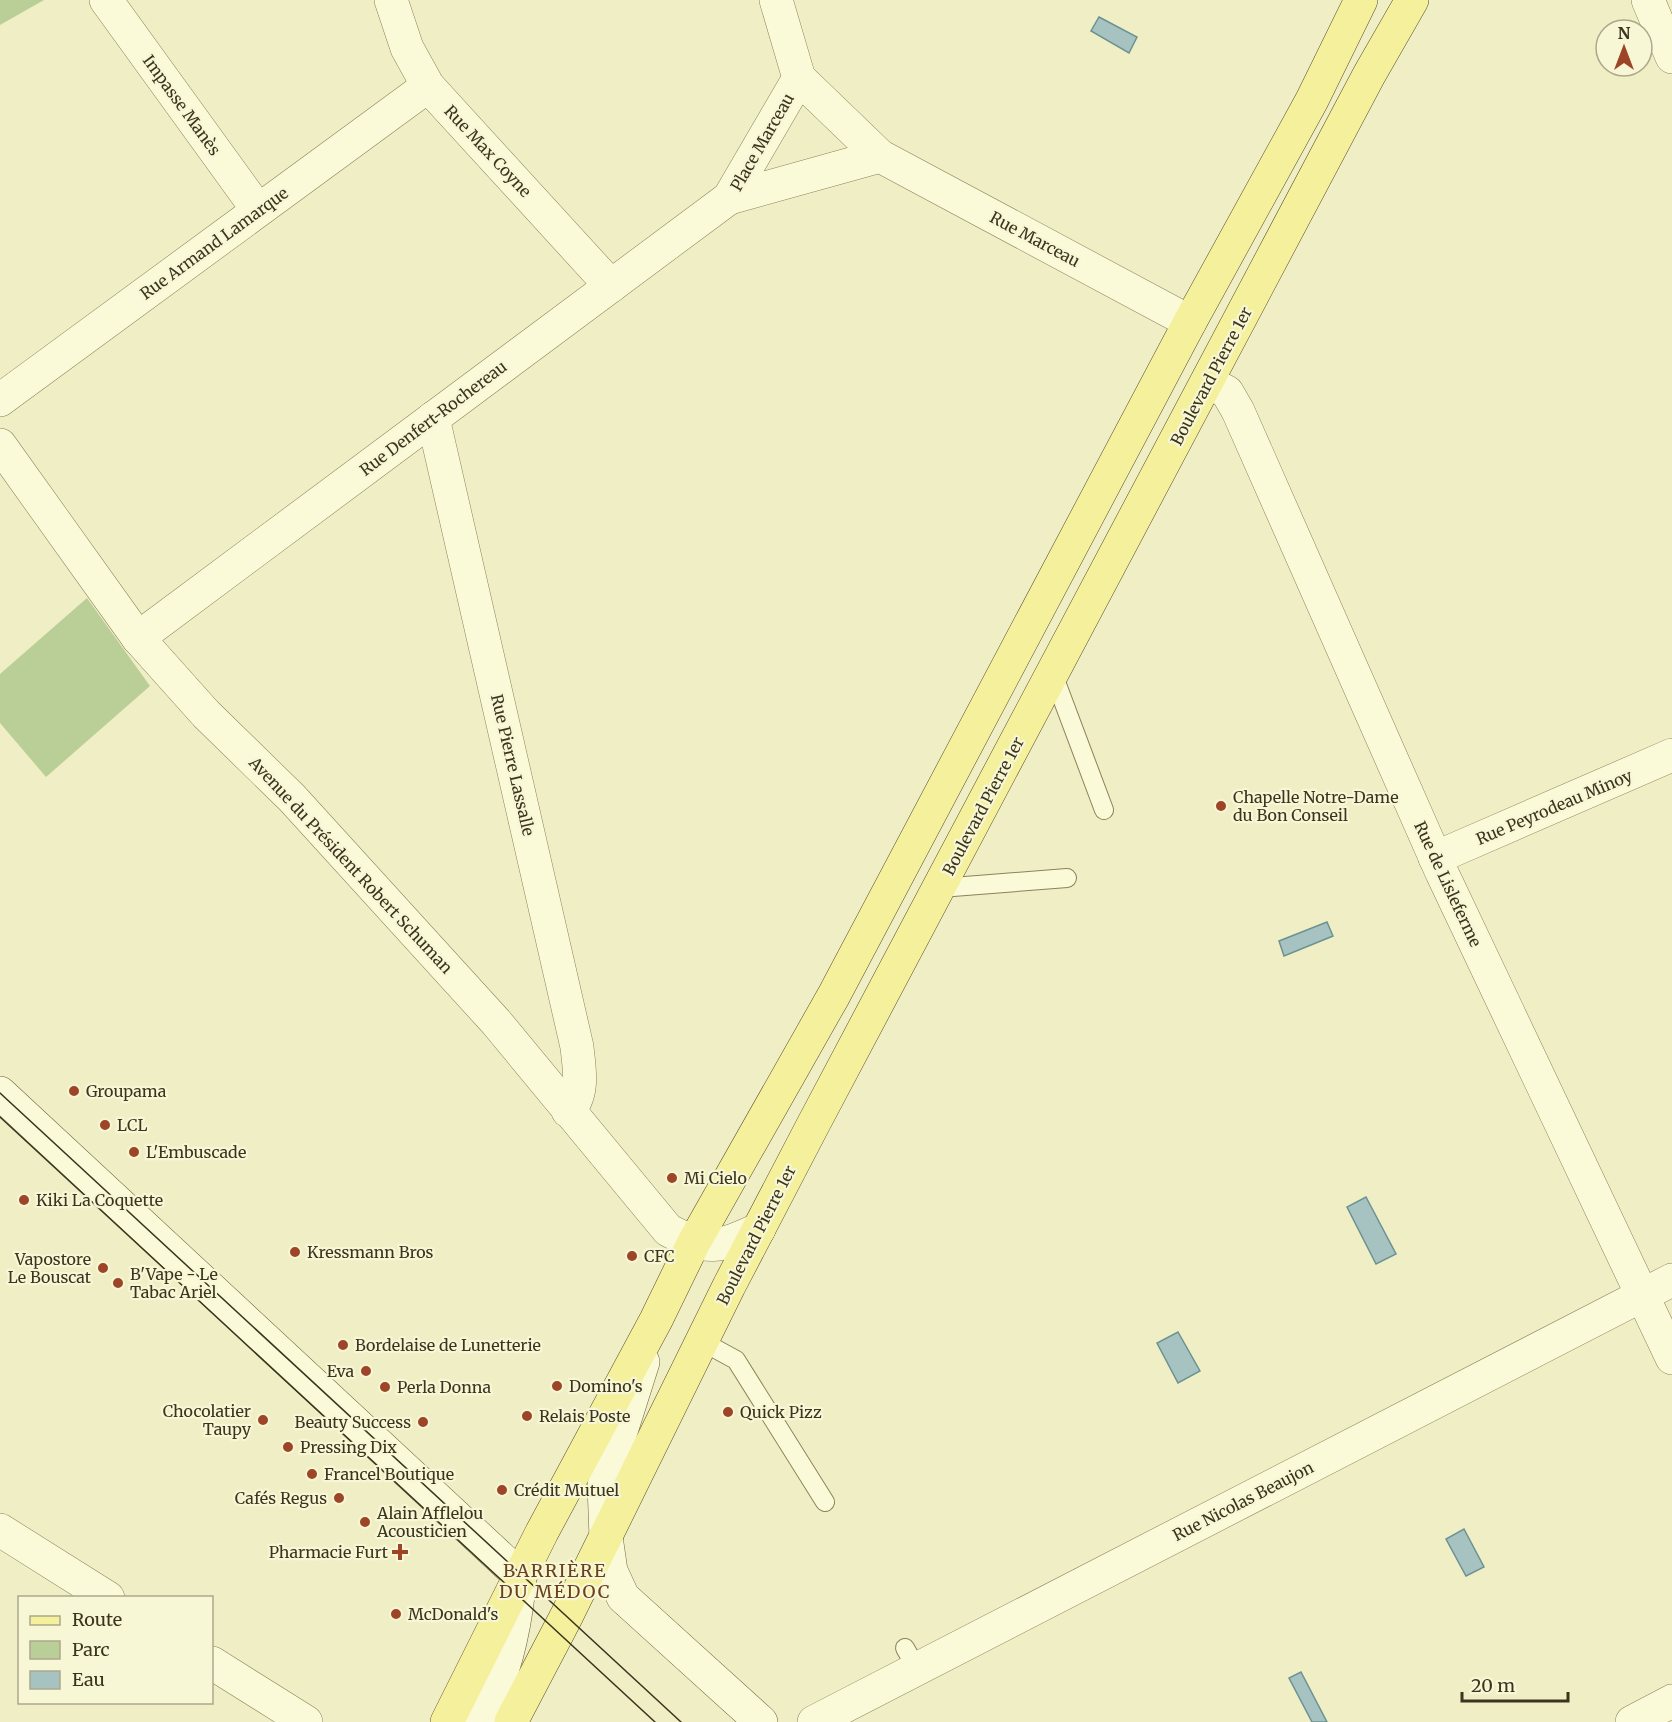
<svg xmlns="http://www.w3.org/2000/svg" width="1672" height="1722" font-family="Merriweather,serif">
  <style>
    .green { fill: #bacf98 }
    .water { fill: #a6c3c2; stroke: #6c9292; stroke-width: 1.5 }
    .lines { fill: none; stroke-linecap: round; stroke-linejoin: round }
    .service-casing { stroke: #8c825a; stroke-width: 20 }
    .minor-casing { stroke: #8c825a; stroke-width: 34 }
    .tertiary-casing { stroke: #8c825a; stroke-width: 34 }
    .secondary-casing { stroke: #6e623d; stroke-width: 34 }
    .primary-casing { stroke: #5a4e2e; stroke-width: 34 }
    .service { stroke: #faf9d8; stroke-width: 18 }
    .minor { stroke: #faf9d8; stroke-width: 33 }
    .tertiary { stroke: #faf9d8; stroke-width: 33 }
    .secondary { stroke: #faf9d8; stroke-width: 33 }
    .primary { stroke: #f4f09b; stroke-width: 33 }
    .tram { stroke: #3b341e; stroke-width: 1.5 }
    .poi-dot { fill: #9d4527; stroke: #f7f6d5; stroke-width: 2 }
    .labels { text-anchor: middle; stroke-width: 4.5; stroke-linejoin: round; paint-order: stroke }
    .street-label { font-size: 16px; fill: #3b341e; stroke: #f7f6d5 }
    .poi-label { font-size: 16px; fill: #3b341e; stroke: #f7f6d5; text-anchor: start }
    .neighbourhood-label { font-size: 18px; letter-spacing: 1.5px; fill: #6a411c; stroke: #f7f6d5 }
  </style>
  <rect width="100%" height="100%" fill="#f0eec5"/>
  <!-- green -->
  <g class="green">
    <polygon points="0,0 44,0 0,25"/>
    <polygon points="87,598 150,686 46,777 0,723 0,674"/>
  </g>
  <!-- water -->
  <g class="water">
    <polygon points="1099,17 1137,37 1129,53 1091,31"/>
    <polygon points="1327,922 1333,936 1284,956 1279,941"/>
    <polygon points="1366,1197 1396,1254 1376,1264 1347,1207"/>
    <polygon points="1178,1332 1200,1371 1178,1383 1157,1343"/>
    <polygon points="1464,1529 1484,1567 1466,1576 1446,1539"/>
    <polygon points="1301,1672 1327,1722 1312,1722 1289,1678"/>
  </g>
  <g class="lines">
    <!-- service casing -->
    <g class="service-casing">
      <g id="service">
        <polyline points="1053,674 1104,810"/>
        <polyline points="940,888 1067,878"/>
        <polyline points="703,1342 736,1360 825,1502"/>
        <polyline points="905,1648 917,1669"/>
      </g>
    </g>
    <!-- minor casing -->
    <g class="minor-casing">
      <g id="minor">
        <polyline points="106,0 258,210"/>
        <polyline points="391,0 407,48 428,86 611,286"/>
        <polyline points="776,0 799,78"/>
        <polyline points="880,156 729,198 799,78 880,156 1190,322"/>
        <polyline points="1208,382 1227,392 1238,411 1442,873 1672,1358"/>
        <polyline points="0,400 428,86"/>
        <path d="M433 418 577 1047C579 1068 585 1094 568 1111"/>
        <path d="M0 445 138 638 206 714 292 798 496 1022 668 1230C707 1251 720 1248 759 1229"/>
        <polyline points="138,638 729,198"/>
        <polyline points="1435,858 1672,755"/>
        <polyline points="0,1530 108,1598"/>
        <polyline points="212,1663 306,1722"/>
        <polyline points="814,1722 1672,1280"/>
        <polyline points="1632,1722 1672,1701"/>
      </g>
    </g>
    <!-- tertiary casing -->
    <g class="tertiary-casing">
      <polyline id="tertiary" points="1648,0 1672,57"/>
    </g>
    <!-- secondary casing -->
    <g class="secondary-casing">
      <g id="secondary">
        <path d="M0 1093 520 1576C516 1625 504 1678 481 1722"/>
        <polyline points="643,1362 604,1485 606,1537 611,1571 623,1597 761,1722"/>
      </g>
    </g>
    <!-- primary casing -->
    <g class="primary-casing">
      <g id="primary">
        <polyline points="447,1722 542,1532 656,1320 693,1244 834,995 1190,322 1312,100 1361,0"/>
        <polyline points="511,1722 566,1617 729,1286 814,1123 1369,75 1412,0"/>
      </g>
    </g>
    <!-- service -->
    <use href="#service" class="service"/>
    <!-- minor -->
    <use href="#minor" class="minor"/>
    <!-- tertiary -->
    <use href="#tertiary" class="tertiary"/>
    <!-- secondary -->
    <use href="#secondary" class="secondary"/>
    <!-- primary -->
    <use href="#primary" class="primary"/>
    <!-- tram -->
    <g class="tram">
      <polyline points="0,1093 681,1722"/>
      <polyline points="0,1117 655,1722"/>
    </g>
  </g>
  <!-- markers -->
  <g class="poi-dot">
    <circle cx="1221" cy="806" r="6"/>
    <circle cx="74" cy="1091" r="6"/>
    <circle cx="105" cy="1125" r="6"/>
    <circle cx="134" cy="1152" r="6"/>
    <circle cx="672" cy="1178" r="6"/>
    <circle cx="24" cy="1200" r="6"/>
    <circle cx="295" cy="1252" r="6"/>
    <circle cx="632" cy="1256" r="6"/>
    <circle cx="103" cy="1268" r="6"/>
    <circle cx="118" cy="1283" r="6"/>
    <circle cx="343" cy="1345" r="6"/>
    <circle cx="366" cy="1371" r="6"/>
    <circle cx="557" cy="1386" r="6"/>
    <circle cx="385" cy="1387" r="6"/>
    <circle cx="728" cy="1412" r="6"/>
    <circle cx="527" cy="1416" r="6"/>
    <circle cx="263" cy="1420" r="6"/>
    <circle cx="423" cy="1422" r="6"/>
    <circle cx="288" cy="1447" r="6"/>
    <circle cx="312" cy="1474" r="6"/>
    <circle cx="502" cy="1490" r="6"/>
    <circle cx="339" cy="1498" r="6"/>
    <circle cx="365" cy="1522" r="6"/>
    <path d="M397 1543h6v6h6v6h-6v6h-6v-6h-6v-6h6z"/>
    <circle cx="396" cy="1614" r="6"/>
  </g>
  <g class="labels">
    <!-- street labels -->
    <g class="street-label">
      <text transform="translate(182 105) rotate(54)" y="6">Impasse Manès</text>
      <text transform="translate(762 142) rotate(-60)" y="6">Place Marceau</text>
      <text transform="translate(488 151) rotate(47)" y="6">Rue Max Coyne</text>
      <text transform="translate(1035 239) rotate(28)" y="6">Rue Marceau</text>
      <text transform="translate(214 243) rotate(-36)" y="6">Rue Armand Lamarque</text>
      <text transform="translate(1211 376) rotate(-62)" y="6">Boulevard Pierre 1er</text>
      <text transform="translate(433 418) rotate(-37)" y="6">Rue Denfert-Rochereau</text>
      <text transform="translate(513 765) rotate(77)" y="6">Rue Pierre Lassalle</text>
      <text transform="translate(983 806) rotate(-62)" y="6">Boulevard Pierre 1er</text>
      <text transform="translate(1554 807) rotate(-23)" y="6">Rue Peyrodeau Minoy</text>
      <text transform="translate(351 865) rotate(47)" y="6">Avenue du Président Robert Schuman</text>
      <text transform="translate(1448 884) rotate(65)" y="6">Rue de Lisleferme</text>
      <text transform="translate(756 1235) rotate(-63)" y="6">Boulevard Pierre 1er</text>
      <text transform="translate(1243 1501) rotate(-27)" y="6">Rue Nicolas Beaujon</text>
    </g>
    <!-- poi labels -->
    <g class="poi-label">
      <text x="1233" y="803">Chapelle Notre-Dame<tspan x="1233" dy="18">du Bon Conseil</tspan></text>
      <text x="86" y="1097">Groupama</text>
      <text x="117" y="1131">LCL</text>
      <text x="146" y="1158">L'Embuscade</text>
      <text x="684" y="1184">Mi Cielo</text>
      <text x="36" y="1206">Kiki La Coquette</text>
      <text x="307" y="1258">Kressmann Bros</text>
      <text x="644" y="1262">CFC</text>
      <text x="91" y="1265" text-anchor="end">Vapostore<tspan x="91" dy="18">Le Bouscat</tspan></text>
      <text x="130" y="1280">B'Vape - Le<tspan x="130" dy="18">Tabac Ariel</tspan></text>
      <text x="355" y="1351">Bordelaise de Lunetterie</text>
      <text x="354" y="1377" text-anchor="end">Eva</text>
      <text x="569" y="1392">Domino's</text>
      <text x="397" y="1393">Perla Donna</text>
      <text x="251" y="1417" text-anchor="end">Chocolatier<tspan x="251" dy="18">Taupy</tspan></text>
      <text x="740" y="1418">Quick Pizz</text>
      <text x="539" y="1422">Relais Poste</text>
      <text x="411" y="1428" text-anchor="end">Beauty Success</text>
      <text x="300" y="1453">Pressing Dix</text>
      <text x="324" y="1480">Francel Boutique</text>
      <text x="514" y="1496">Crédit Mutuel</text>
      <text x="327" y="1504" text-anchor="end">Cafés Regus</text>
      <text x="377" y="1519">Alain Afflelou<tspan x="377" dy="18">Acousticien</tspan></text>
      <text x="388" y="1558" text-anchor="end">Pharmacie Furt</text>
      <text x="408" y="1620">McDonald's</text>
    </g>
    <!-- neighbourhood labels -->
    <g class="neighbourhood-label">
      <text x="555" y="1577">BARRIÈRE<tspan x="555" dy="21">DU MÉDOC</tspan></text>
    </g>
  </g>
  <!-- legend -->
  <rect x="18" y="1596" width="195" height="108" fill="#f7f6d5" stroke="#aca88c" stroke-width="1.5"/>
  <rect x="30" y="1616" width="30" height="9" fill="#f4f09b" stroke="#aca88c" stroke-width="1.5"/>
  <text x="72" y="1626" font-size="18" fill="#3b341e">Route</text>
  <rect x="30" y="1641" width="30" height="18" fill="#bacf98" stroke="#aca88c" stroke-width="1.5"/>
  <text x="72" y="1656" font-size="18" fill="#3b341e">Parc</text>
  <rect x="30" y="1671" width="30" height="18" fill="#a6c3c2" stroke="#aca88c" stroke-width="1.5"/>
  <text x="72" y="1686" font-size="18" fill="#3b341e">Eau</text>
  <!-- north arrow -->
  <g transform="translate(1624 48)"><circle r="28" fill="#f7f6d5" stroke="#aca88c" stroke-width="1.5"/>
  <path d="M0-4.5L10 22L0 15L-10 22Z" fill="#9d4527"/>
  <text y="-9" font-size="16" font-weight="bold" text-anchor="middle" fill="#3b341e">N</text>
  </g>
  <!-- scale -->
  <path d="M1462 1692v9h106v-9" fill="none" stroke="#3b341e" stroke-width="3"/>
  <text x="1471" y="1692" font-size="18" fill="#3b341e" stroke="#f7f6d5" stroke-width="4.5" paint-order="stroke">20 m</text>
</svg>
